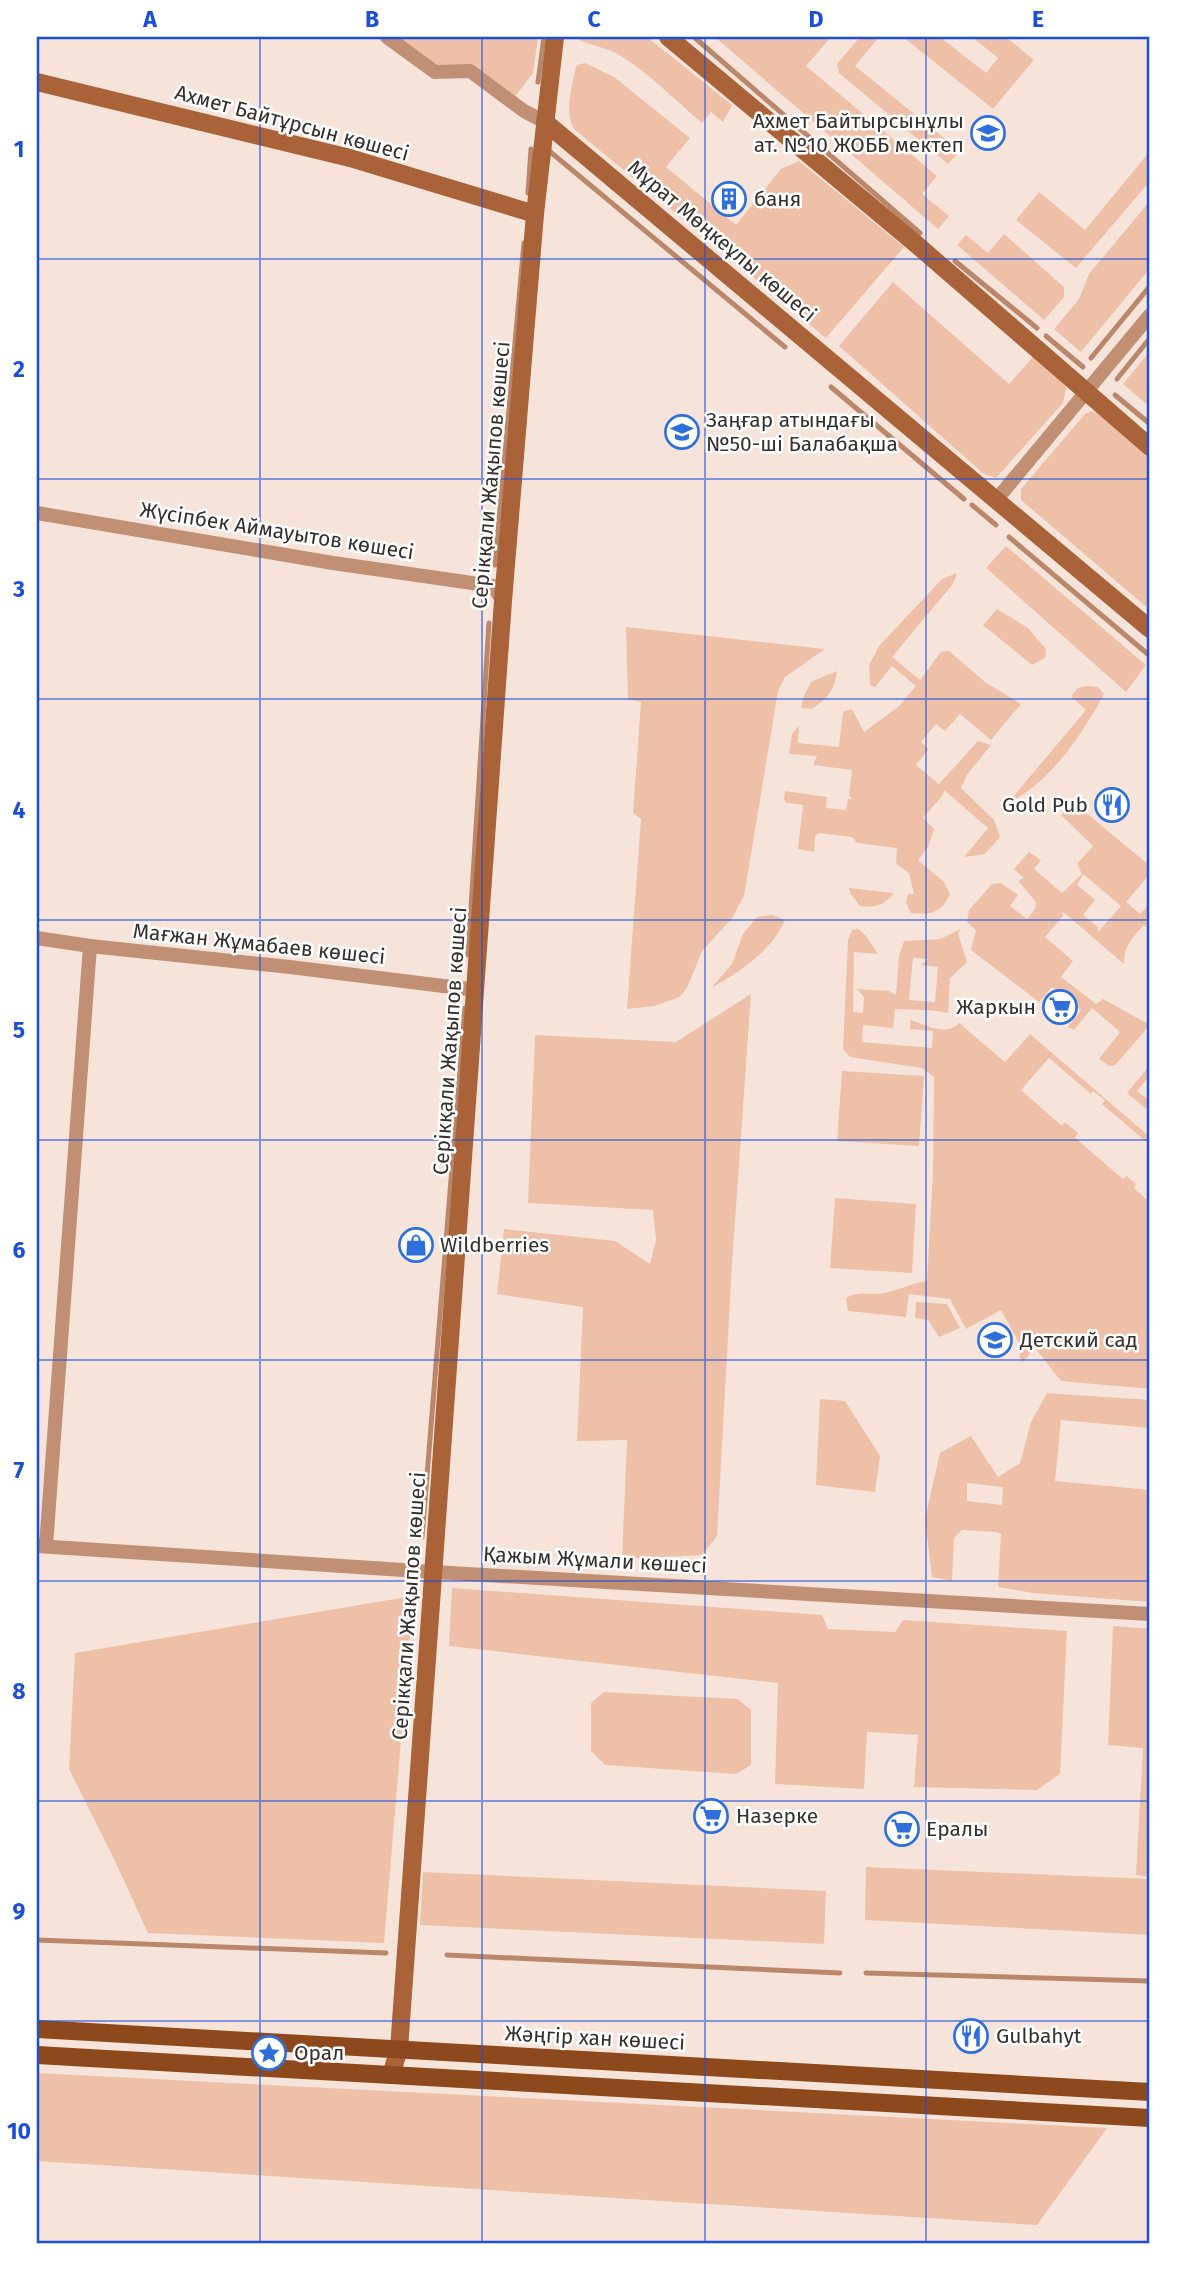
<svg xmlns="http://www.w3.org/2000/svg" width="1187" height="2280" font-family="'Fira Sans',sans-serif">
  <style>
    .green { fill: #eec0a8; fill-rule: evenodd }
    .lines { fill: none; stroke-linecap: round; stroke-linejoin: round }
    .stream { stroke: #ba876a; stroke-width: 5 }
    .street { stroke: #c19074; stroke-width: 14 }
    .secondary { stroke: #aa6338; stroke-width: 18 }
    .primary { stroke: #8d491c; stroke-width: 18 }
    .grid { fill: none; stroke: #1d4ed8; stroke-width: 2; stroke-opacity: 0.55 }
    .labels { text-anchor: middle; stroke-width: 5; stroke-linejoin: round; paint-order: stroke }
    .poi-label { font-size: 21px; fill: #36302c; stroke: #fff; text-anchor: start }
    .street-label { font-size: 21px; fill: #36302c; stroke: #fff }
    .neatline { fill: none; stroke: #1d4ed8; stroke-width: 2.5 }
    .grid-label { font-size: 23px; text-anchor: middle; font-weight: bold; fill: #1d4ed8 }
  </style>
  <rect width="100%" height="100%" fill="#f6e4db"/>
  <!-- green -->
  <g class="green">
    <polygon points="387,37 538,37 533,73 511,102 470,71 435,72"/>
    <path d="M576 37H647L732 105 723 122 711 112 702 123C675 100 647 71 616 53 605 47 582 44 576 37Z"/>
    <polygon points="715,37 831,37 806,66 937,176 922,194 949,216 938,229"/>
    <polygon points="860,37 879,37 855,66 960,151 948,164 839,73 837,64"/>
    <polygon points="903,37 940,37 986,73 998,58 972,37 1006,37 1034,60 993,109"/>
    <path d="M585 63 614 77 690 138 666 167 736 225 781 169 799 161 904 247 826 338 574 129C564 111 572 90 575 70L577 65Z"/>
    <polygon points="1150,151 1150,181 1076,268 1016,220 1039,192 1085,230"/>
    <polygon points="1150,201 1150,268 1081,352 1054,329 1079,299 1089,274"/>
    <polygon points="1004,234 1064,287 1064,297 1044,320 957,245 966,235 988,253"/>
    <polygon points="893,282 1009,384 1033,357 1061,380 1066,388 1063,403 996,478 984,474 839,346"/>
    <polygon points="1150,351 1150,407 1123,384"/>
    <polygon points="1092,411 1101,415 1150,456 1150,610 1021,500 1021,489 1085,414"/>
    <polygon points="1006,546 1146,665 1126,692 986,568"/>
    <path d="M957 573 953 584 892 657 920 680 941 652 949 651 985 682 1021 704 991 740 960 714 945 731 936 724 921 742 929 749 916 765 939 784 978 741 991 745 967 775 961 788 994 820 1000 837 985 854 964 857 988 828 944 790 943 795 923 818 934 829 928 847 918 860 944 882 950 894C942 913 931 915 911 913L906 903 908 894H914L909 873 896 864 897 848 857 843 852 837 819 833 815 836 814 852 798 849 803 805 786 803 784 799 785 791 827 797 826 808 846 810 848 799H852L849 796 852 770 813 765 817 756 789 754 792 734 799 726 798 743 839 747 843 712 852 709 864 732 898 707 916 686 892 666 875 687 870 685 869 665 879 646 942 579Z"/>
    <polygon points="997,609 1028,628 1046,649 1045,658 1032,665 983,625"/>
    <polygon points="626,627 825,649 785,677 778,691 744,896 732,918 702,951 688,986 680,997 654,1006 627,1009 641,819 633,813 641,702 628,699"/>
    <path d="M837 671C835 691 827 699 811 709L801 708 804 696 811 682Z"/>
    <path d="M1088 686 1098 687 1104 694C1081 736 1051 782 1007 804L1086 710 1071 696 1078 688Z"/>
    <path d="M1073 802 1150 866V878L1148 876 1126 902 1140 914 1150 903V929L1144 925C1133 937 1123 947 1124 964L1062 911 1063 916 1045 937 1073 961 1061 977 1096 1004 1103 999 1150 1025 1115 1065 1109 1066 1099 1059 1120 1032 1092 1008 1074 1030 1068 1027 1081 1010 1052 987 1039 1002 971 950 976 930 967 922 969 910 992 884 1001 883 1018 895 1010 906 1027 919 1035 909 1036 902 1018 881 1024 878 1014 869 1029 852 1041 860 1034 869 1062 893 1082 874 1077 864 1093 846 1061 815ZM1083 874 1121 906 1098 932V927L1083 915 1095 900 1077 885Z"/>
    <path d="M849 888 894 893C884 905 876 908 860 906L850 893Z"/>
    <path d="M772 915 785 920C772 950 741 972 712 987L732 964 743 934 757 917Z"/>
    <path d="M858 929 866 936 878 954 854 952 853 1012 863 1013 864 997 857 989 889 991 896 995 899 956 904 941 940 939 961 929 958 934 967 962 950 978 948 1013C930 1009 913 1010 895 1009L893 1028 863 1025 862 1042 932 1048 933 1031 910 1029V1020C926 1025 947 1037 959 1023L1005 1062 1030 1034 1150 1137V1145L1102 1104 1105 1100 1093 1091 1091 1094 1049 1058 1021 1090 1062 1126 1065 1122 1078 1133 1075 1138 1123 1179 1127 1176 1136 1184 1134 1188 1150 1203V1389L1061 1381 1035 1348 1023 1362 1020 1358V1345L1001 1310 966 1329 950 1299 909 1294 906 1317 848 1311 846 1298C860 1290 870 1296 884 1293 899 1290 912 1283 927 1281L933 1172 934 1077 922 1068 850 1057 843 1049 848 940 852 930ZM913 958 928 959 921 965 938 967 935 1002 909 1000Z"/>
    <polygon points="751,994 732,1264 717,1536 702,1555 622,1559 627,1440 577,1441 583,1307 497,1294 504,1229 615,1241 650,1264 656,1240 653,1210 528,1203 535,1035 676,1042"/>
    <polygon points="1150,1065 1150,1075 1137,1091 1150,1101 1150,1112 1127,1093"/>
    <polygon points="842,1071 924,1076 919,1146 837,1141"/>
    <polygon points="835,1198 916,1204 912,1273 830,1268"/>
    <polygon points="916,1302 947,1304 960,1328 939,1337 928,1320 915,1318"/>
    <path d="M1047 1393 1150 1400V1428L1061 1420 1055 1481 1150 1490V1602L1033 1593 998 1587 1001 1534 996 1532 962 1530 954 1538 952 1581 932 1577 925 1519 940 1453 971 1436 998 1477 1020 1463 1031 1422ZM967 1483 1003 1487 1002 1505 967 1501Z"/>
    <polygon points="820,1399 845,1401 880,1456 875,1492 816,1485"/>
    <polygon points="452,1588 822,1615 828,1629 895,1632 903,1620 1067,1631 1060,1774 1037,1790 914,1787 918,1735 867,1732 864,1789 775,1784 778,1683 449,1646"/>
    <polygon points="413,1596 384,1943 148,1933 115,1861 69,1769 75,1653"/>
    <polygon points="1113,1626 1150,1629 1150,1877 1136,1875 1143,1748 1108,1745"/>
    <polygon points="604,1692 738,1699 751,1710 751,1765 736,1774 605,1765 591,1751 591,1703"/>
    <polygon points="866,1867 1150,1879 1150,1935 865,1920"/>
    <polygon points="423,1872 826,1891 824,1944 420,1925"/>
    <polygon points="37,2073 1107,2128 1037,2225 37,2161"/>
  </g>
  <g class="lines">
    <!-- stream -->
    <g class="stream">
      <polyline points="694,37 920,233"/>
      <polyline points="538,82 544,37"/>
      <polyline points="548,150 785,347"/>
      <polyline points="528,193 531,149"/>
      <polyline points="955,261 1037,328"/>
      <polyline points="1046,336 1083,367"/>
      <polyline points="1091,358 1150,286"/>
      <polyline points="1117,379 1150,338"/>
      <polyline points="831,387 964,499"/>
      <polyline points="1115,395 1150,424"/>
      <polyline points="972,505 996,525"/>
      <polyline points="1009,537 1150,656"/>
      <polyline points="495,565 524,243"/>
      <polyline points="468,955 489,623"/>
      <polyline points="422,1537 465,1008"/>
      <polyline points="37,1940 386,1953"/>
      <polyline points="447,1955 840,1973"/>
      <polyline points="866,1973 1150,1981"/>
    </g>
    <!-- street -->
    <g class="street">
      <polyline points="387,37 435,72 470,71 524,111 545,122"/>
      <polyline points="997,499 1150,315"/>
      <polyline points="37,513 333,563 493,586 503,601"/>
      <polyline points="37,938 90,946 290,967 476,990"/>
      <polyline points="37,1546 434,1572 1150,1614"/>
      <polyline points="46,1546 90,946"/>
    </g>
    <!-- secondary -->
    <g class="secondary">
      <polyline points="668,37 916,244 1150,447"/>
      <polyline points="37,82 350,158 535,214"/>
      <polyline points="545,122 1150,629"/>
      <polyline points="391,2075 399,2049 503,601 535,214 555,37"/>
    </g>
    <!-- primary -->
    <g class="primary">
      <polyline points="37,2029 1150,2092"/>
      <polyline points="37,2055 1150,2118"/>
    </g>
  </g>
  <!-- grid -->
  <path class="grid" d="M260 37V2243M482 37V2243M705 37V2243M926 37V2243M37 259H1150M37 479H1150M37 699H1150M37 920H1150M37 1140H1150M37 1360H1150M37 1581H1150M37 1801H1150M37 2021H1150"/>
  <!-- icons -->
  <defs>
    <g id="school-ring" transform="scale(1.75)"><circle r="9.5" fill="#fff" stroke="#2e6fdc" stroke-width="1.5"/><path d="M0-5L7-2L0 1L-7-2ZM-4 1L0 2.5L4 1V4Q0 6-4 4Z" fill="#2e6fdc"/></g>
    <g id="building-ring" transform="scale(1.75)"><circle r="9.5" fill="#fff" stroke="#2e6fdc" stroke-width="1.5"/><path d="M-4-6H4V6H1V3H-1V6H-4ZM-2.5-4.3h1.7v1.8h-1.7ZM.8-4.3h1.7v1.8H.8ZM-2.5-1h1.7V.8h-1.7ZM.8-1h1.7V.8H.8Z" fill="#2e6fdc"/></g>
    <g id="restaurant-ring" transform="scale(1.75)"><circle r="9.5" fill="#fff" stroke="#2e6fdc" stroke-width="1.5"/><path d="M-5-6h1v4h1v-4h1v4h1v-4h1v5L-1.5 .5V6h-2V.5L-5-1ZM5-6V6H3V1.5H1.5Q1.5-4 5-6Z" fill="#2e6fdc"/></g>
    <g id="supermarket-ring" transform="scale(1.75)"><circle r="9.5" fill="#fff" stroke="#2e6fdc" stroke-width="1.5"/><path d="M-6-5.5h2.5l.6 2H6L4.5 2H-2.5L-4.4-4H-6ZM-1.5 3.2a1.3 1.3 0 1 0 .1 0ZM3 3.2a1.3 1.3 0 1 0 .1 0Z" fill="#2e6fdc"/></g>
    <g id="shop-ring" transform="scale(1.75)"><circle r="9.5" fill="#fff" stroke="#2e6fdc" stroke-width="1.5"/><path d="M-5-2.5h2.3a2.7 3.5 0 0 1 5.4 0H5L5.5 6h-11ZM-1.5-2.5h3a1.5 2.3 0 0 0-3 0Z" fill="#2e6fdc"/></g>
    <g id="sight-ring" transform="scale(1.75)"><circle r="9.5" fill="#fff" stroke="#2e6fdc" stroke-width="1.5"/><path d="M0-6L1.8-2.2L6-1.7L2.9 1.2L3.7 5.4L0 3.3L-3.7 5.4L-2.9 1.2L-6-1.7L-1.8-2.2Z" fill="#2e6fdc"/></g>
  </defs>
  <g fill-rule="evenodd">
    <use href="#school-ring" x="988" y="133"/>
    <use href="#building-ring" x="729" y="199"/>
    <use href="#school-ring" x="682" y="432"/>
    <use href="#restaurant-ring" x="1112" y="805"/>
    <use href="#supermarket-ring" x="1060" y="1007"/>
    <use href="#shop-ring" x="416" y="1245"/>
    <use href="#school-ring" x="995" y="1340"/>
    <use href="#supermarket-ring" x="711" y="1816"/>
    <use href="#supermarket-ring" x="902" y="1829"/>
    <use href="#restaurant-ring" x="971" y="2036"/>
    <use href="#sight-ring" x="269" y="2053"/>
  </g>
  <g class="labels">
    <!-- poi labels -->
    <g class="poi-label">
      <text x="964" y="128" text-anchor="end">Ахмет Байтырсынұлы<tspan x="964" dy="24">ат. №10 ЖОББ мектеп</tspan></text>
      <text x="754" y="206">баня</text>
      <text x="706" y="427">Заңғар атындағы<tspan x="706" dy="24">№50-ші Балабақша</tspan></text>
      <text x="1088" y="812" text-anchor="end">Gold Pub</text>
      <text x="1036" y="1014" text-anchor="end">Жаркын</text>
      <text x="440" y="1252">Wildberries</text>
      <text x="1020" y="1347">Детский сад</text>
      <text x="736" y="1823">Назерке</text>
      <text x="926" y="1836">Ералы</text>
      <text x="996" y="2043">Gulbahyt</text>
      <text x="294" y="2060">Орал</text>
    </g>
    <!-- street labels -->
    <g class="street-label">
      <text transform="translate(292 123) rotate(15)" y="7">Ахмет Байтұрсын көшесі</text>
      <text transform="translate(722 241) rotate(40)" y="7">Мұрат Мөңкеұлы көшесі</text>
      <text transform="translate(491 475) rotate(-85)" y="7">Серікқали Жақыпов көшесі</text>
      <text transform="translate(277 531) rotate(9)" y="7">Жүсіпбек Аймауытов көшесі</text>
      <text transform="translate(259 944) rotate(6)" y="7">Мағжан Жұмабаев көшесі</text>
      <text transform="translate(450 1041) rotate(-86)" y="7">Серікқали Жақыпов көшесі</text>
      <text transform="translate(595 1560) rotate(3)" y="7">Қажым Жұмали көшесі</text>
      <text transform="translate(409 1606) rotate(-86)" y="7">Серікқали Жақыпов көшесі</text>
      <text transform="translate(595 2038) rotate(3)" y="7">Жәңгір хан көшесі</text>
    </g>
  </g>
  <!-- border -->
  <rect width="1187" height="2280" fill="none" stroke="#ffffff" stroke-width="77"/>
  <rect x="38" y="38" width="1110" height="2204" class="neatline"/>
  <g class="grid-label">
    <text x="150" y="27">A</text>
    <text x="372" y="27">B</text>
    <text x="594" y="27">C</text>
    <text x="816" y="27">D</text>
    <text x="1038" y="27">E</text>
    <text x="19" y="157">1</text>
    <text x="19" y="377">2</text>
    <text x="19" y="597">3</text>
    <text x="19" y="818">4</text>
    <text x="19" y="1038">5</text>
    <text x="19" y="1258">6</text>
    <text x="19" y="1478">7</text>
    <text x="19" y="1699">8</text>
    <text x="19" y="1919">9</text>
    <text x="19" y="2139">10</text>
  </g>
</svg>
